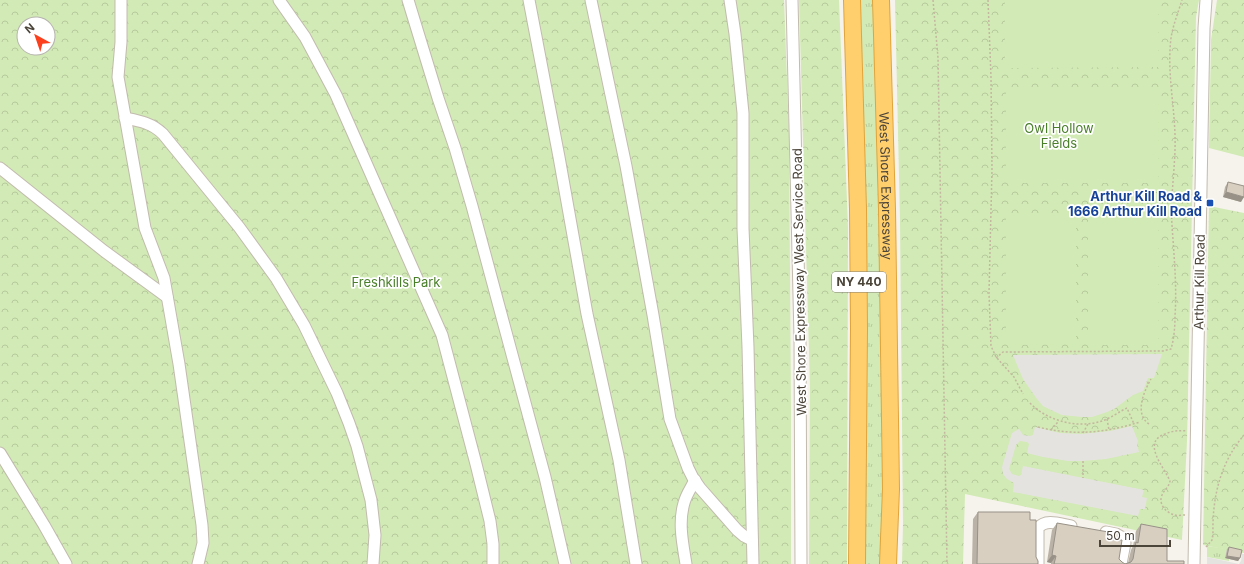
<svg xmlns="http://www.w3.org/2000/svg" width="1244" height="564" font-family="Inter,sans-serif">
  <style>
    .grass { fill: url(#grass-tufts) }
    .forest { fill: url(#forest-crowns); fill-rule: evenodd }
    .garden { fill: #d2eab5 }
    .parking { fill: #e5e3e0 }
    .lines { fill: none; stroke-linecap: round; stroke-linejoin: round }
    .minor-casing { stroke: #c2bbae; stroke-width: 13 }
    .highway-casing { stroke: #e0a43c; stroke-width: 18 }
    .path { stroke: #c4b79f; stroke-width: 1.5; stroke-dasharray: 2 2; stroke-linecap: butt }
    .minor { stroke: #fff; stroke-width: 11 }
    .highway { stroke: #ffcf6e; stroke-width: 16 }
    .wall { fill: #bab2a6 }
    .shaded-wall { fill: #979187 }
    .building { fill: #d8cfc1; stroke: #979187 }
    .transit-dot { fill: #1a4fb4; stroke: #fff; stroke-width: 1.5 }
    .labels { text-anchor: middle; stroke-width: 3.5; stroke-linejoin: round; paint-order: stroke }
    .shield { fill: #fff; stroke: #817c74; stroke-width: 1 }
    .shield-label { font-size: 12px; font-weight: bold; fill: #4b4439 }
    .park-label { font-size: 13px; fill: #4a7f2a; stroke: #fff }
    .street-label { font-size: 13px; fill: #4b4439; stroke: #fff }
    .transit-label { font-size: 13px; font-weight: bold; fill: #164399; stroke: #fff; text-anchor: end }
  </style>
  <defs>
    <pattern id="grass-tufts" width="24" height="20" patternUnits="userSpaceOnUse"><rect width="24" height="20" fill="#d2eab5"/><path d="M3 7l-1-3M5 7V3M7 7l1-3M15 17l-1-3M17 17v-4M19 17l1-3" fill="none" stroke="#b6ca9c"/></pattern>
    <pattern id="forest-crowns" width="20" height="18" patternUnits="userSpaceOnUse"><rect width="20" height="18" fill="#d2eab5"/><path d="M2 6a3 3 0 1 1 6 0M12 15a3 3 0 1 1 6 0" fill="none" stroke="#b6ca9c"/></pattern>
  </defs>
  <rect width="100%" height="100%" fill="#f6f3ec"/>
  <!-- grass -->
  <g class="grass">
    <polygon points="856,0 873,0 878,156 884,497 882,564 864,564"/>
    <polygon points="1207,546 1227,549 1225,558 1229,559 1229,561 1207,557"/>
  </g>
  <!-- forest -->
  <g class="forest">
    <path d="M0 0H784L789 133 791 411V564H0ZM24 24H48V48H24Z"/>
    <polygon points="799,0 839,0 848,227 847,564 809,564 810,387"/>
    <polygon points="895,0 1199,0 1196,17 1187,441 1182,540 965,494 963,564 902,564 903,524 900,220"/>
    <polygon points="1217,0 1244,0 1244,157 1209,148 1211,40"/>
    <polygon points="1209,206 1244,213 1244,553 1203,545"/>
  </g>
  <!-- garden -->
  <g class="garden">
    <polygon points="1005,0 1158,0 1158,67 1005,68"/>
    <polygon points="1006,90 1159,90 1158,183 1006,183"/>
    <polygon points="1006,218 1076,218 1076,344 1006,345"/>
    <rect x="1088" y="218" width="70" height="127"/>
  </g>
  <!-- parking -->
  <g class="parking">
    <polygon points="1162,354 1154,378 1148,378 1143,391 1133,395 1114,409 1107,412 1092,417 1082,417 1062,415 1053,411 1043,406 1037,399 1023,379 1013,355"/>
    <polygon points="1132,426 1138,441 1137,444 1139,452 1106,459 1082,461 1068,461 1043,457 1027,453 1029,444 1027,442 1020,441 1016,445 1009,469 1012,474 1019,476 1021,475 1023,466 1144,490 1142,497 1147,498 1145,509 1140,509 1138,516 1013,492 1014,483 1007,479 1003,474 1002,467 1012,433 1019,429 1023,435 1030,436 1033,435 1035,427 1060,433 1081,434 1110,431"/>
    <polygon points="1242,554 1244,554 1244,564 1207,564 1207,557 1239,564 1241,561"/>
  </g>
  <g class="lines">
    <!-- minor casing -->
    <g class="minor-casing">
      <g id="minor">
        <polyline points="121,0 121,42 118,77 145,228 164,278 179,364 202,525 203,543 198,564"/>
        <polyline points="279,0 305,37 336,95 442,335 476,464 490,521 493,544 493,564"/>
        <polyline points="408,0 438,98 455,148 472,206 545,477 565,564"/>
        <polyline points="529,0 559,157 587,314 619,460 636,564"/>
        <polyline points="591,0 626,166 653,315 670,419 688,468 693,478 700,488 737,530 744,536 752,540"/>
        <polyline points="730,0 735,34 743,113 743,228 748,347 753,564"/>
        <polyline points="792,0 800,338 801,564"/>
        <path d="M125 118C140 121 152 123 163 134L239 227 276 278 304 325 337 393 349 423 357 446 371 500 375 535 373 564"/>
        <polyline points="0,168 104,251 167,297"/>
        <polyline points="0,453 44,525 66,564"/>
        <polyline points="1106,532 1116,534 1123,538 1125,543 1121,564"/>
        <path d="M686 564C683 545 678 523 684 503 686 495 691 488 695 480"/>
        <path d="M1038 564V528C1046 518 1060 524 1071 526"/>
        <polyline points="1194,564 1204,28 1206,0"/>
      </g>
    </g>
    <!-- highway casing -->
    <g class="highway-casing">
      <g id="highway">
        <polyline points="852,0 858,209 859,329 857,564"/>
        <path id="s1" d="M881 0 887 209 891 489 888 564"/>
      </g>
    </g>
    <!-- path -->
    <g class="path">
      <polyline points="933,0 938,58 947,564"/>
      <polyline points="988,0 991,77 992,169 989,293 991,346 996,357 1014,377 1023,394"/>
      <path d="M996 358 1003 352 1163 351 1171 349C1174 339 1175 327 1175 316 1177 286 1174 256 1172 225 1170 195 1176 165 1175 135 1174 102 1167 71 1171 38 1173 25 1178 13 1182 0"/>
      <path d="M1030 403C1047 421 1078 429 1102 421 1111 418 1120 411 1127 408L1134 424"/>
      <polyline points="1107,419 1109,430"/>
      <path d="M1149 424C1134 414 1144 391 1151 379"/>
      <path d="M1038 427C1074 436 1104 433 1140 422"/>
      <polyline points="1051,430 1054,426 1059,421"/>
      <polyline points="1083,433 1088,424"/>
      <polyline points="1083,461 1083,478"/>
      <path d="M1185 515C1182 515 1178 516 1175 515 1166 513 1158 504 1162 495 1164 490 1169 487 1170 481 1164 467 1141 442 1165 434 1172 431 1179 430 1187 431"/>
      <path d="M1206 547 1212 540 1213 535C1212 498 1220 463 1244 435"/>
    </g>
    <!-- minor -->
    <use href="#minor" class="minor"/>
    <!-- highway -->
    <use href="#highway" class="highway"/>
  </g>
  <!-- wall -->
  <g class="wall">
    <polygon points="1228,182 1241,202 1223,197 1225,187"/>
    <polygon points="978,512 1030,520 1036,557 1038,564 972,564 973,519"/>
    <polygon points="1057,523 1119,540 1119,559 1122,562 1125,564 1128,563 1131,550 1133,546 1136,531 1141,524 1167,561 1184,564 1051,564 1051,563 1047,562 1052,530"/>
    <polygon points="1229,547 1240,558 1238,561 1225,558 1227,549"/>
  </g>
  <!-- shaded-wall -->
  <g class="shaded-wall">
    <polygon points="1226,192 1244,197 1241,202 1223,197"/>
    <polygon points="1052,555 1056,556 1051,563 1047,562"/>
    <polygon points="1227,556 1240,558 1238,561 1225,558"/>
  </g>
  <!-- building -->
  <g class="building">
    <polygon points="1228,182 1244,186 1244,197 1226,192"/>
    <polygon points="978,512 1030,512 1030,520 1036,520 1036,557 1038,561 1038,564 977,564"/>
    <polygon points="1057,523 1120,534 1119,540 1122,540 1119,559 1122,562 1125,564 1131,562 1133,559 1136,542 1138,543 1141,524 1167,529 1167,561 1184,561 1184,564 1054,564 1056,556 1052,555"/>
    <polygon points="1229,547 1242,550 1240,558 1227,556"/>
  </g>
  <!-- markers -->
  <rect class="transit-dot" x="1206" y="199" width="8" height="8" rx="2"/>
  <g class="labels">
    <!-- shield labels -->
    <rect class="shield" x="832" y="272" width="54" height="20" rx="3"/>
    <g class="shield-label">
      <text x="859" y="286">NY 440</text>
    </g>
    <!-- park labels -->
    <g class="park-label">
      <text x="1059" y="133">Owl Hollow<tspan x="1059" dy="15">Fields</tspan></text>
      <text x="396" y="287">Freshkills Park</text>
    </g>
    <!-- street labels -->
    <g class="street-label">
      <text dy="5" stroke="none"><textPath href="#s1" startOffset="186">West Shore Expressway</textPath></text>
      <text transform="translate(799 282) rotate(-91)" y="5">West Shore Expressway West Service Road</text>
      <text transform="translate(1199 282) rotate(-89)" y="5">Arthur Kill Road</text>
    </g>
    <!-- transit labels -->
    <g class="transit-label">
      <text x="1202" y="201">Arthur Kill Road &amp;<tspan x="1202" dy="15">1666 Arthur Kill Road</tspan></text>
    </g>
  </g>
  <!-- north arrow -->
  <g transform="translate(36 36) rotate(320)"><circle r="19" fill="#ffffff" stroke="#b7b4b0"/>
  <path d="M0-3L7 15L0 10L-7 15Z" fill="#fc3f1d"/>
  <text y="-6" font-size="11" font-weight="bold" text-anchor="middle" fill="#4b4439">N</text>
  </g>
  <!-- scale -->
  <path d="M1100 540v6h70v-6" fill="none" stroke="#4b4439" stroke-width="2"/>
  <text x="1106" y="540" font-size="12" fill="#4b4439" stroke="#ffffff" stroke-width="3" paint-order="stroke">50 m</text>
</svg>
